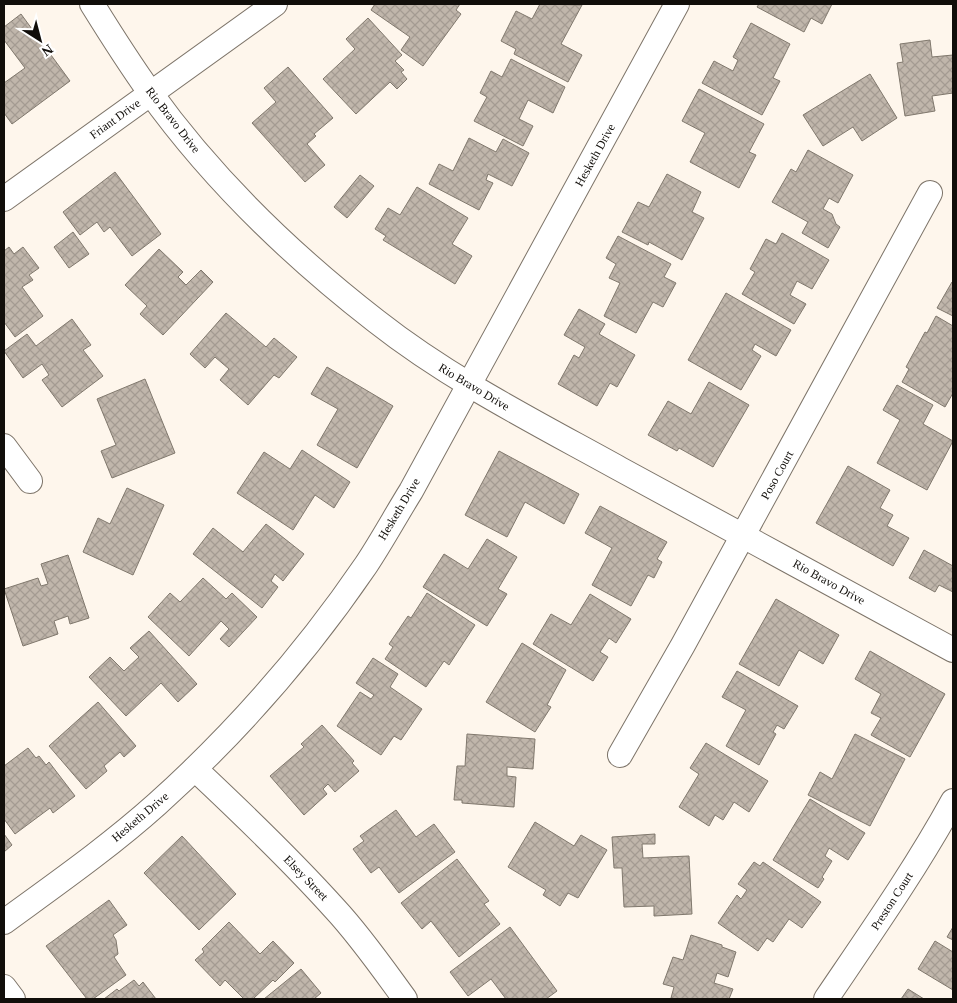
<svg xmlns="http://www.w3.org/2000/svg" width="957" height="1003" font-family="Georgia,serif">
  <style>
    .building { fill: url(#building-cross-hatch); stroke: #80786d }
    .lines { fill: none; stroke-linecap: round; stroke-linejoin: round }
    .minor-casing { stroke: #7d7469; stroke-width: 26 }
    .minor { stroke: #fff; stroke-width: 24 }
    .labels { text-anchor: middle; stroke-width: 5; stroke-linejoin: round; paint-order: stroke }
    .street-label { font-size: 12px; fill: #110e0a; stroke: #fff }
  </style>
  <defs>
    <pattern id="building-cross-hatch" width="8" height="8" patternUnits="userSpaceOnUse" patternTransform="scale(1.25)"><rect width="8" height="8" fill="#c0b6ab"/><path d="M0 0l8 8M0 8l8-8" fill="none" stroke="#a49b92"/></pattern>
  </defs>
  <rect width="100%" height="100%" fill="#fef6ec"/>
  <!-- building -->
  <g class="building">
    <polygon points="375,4 460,4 456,10 461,14 423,66 401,50 410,37 371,10"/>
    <polygon points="540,4 582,5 561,44 582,55 568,82 514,54 516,49 501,41 516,11 532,19"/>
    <polygon points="759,4 832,4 822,24 811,18 804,32 757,7"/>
    <polygon points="21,14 70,81 12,124 4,113 4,83 25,68 4,40 4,27"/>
    <polygon points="368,18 402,55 395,61 404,70 401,72 407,79 397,89 390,82 356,114 323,79 355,49 346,39"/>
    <polygon points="751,23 790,44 773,78 780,81 762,115 702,83 714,61 733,71 738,60 733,57"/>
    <polygon points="930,40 932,57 953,55 953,93 932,96 935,111 905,116 897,63 903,62 900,44"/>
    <polygon points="511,59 565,87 553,113 528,100 519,119 533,126 523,146 474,121 487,97 480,93 491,71 502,77"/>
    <polygon points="288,67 333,118 314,134 316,136 307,144 325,165 305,182 252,123 276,102 264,88"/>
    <polygon points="870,74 897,118 862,141 853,127 823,146 803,115"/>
    <polygon points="699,89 764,124 749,152 756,155 739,188 690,162 705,133 682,121"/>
    <polygon points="469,138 496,152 503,139 529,153 512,186 488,174 486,180 493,183 479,210 429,184 439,164 453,171"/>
    <polygon points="808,150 853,175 838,203 829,198 823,209 832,214 836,224 840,227 828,248 802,233 808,222 772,202 791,169 796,172"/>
    <polygon points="115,172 161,234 132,256 110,227 104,232 97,222 80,235 63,212"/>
    <polygon points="667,174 701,192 692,212 704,218 682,260 649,242 648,245 622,232 638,202 649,207"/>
    <polygon points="360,175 374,186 347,218 334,207"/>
    <polygon points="417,187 468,218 452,244 472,256 455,284 383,240 386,236 375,229 388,208 400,215"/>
    <polygon points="73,232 89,254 69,268 54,247"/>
    <polygon points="782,233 829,260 812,289 797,281 790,295 806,304 794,324 742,294 755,272 750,269 766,239 776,244"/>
    <polygon points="618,236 671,264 664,277 676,283 663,307 653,302 636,333 604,316 620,283 609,278 616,264 606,258"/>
    <polygon points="9,247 14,254 23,247 39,268 29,275 33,280 22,287 43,316 15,337 4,322 4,251"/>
    <polygon points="159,249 183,272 178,277 186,285 201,270 213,282 163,335 140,314 147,306 125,285"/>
    <polygon points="952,282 953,282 953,316 937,308"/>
    <polygon points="726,293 791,330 776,356 755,344 752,350 761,356 741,390 688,360"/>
    <polygon points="579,309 605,324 599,334 635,355 617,387 610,383 597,406 558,384 574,355 579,358 585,347 564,335"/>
    <polygon points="226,313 266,347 274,338 297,357 279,378 274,375 248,405 220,380 229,369 215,357 205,368 190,354"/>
    <polygon points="936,316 953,326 953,393 945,407 902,382 909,369 906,367 925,332 927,333"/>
    <polygon points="72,319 91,345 83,350 103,376 62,407 42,380 49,375 42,364 23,378 4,351 27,334 36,346"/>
    <polygon points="327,367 393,406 357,468 317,445 338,409 311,394"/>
    <polygon points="145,379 175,453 112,478 101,451 116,445 97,399"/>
    <polygon points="709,382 749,405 713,467 679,448 677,451 648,435 668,401 691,414"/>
    <polygon points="897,385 933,405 923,424 953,441 927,490 877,463 900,420 883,410"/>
    <polygon points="302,450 350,482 334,508 315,495 293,530 237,493 264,452 290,469"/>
    <polygon points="499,451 579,494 564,524 525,502 507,537 465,515"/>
    <polygon points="848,466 890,490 880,508 893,515 887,526 909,538 893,566 816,523"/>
    <polygon points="127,488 164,505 133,575 83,552 98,518 110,524"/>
    <polygon points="600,506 667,542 657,559 662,562 654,578 648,575 631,606 592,585 612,548 585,533"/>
    <polygon points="266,524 304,554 283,581 275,574 271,581 278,587 262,608 193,554 213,528 243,552"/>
    <polygon points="487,539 517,557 498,589 507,594 487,626 423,587 444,554 468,569"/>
    <polygon points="924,550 953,566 953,592 939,585 935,592 909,578"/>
    <polygon points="68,555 89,618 70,624 68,616 54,621 58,634 23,646 4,589 38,578 41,586 48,584 41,564"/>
    <polygon points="203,578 226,599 232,593 257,617 229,647 220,639 229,629 221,621 189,656 148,617 170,593 180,602"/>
    <polygon points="427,593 475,625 449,665 444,661 426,687 385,659 393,647 389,644 408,616 411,618"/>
    <polygon points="590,594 631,619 616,643 609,638 600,652 608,657 593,681 533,644 551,614 571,625"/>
    <polygon points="776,599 839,635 823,664 799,650 779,686 739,664"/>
    <polygon points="149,631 197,684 178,702 161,683 126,716 89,677 110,657 124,671 139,657 130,648"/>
    <polygon points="522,643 566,670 547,705 551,707 535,732 486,702"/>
    <polygon points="870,651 945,694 910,757 871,735 881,718 871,713 881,694 855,679"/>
    <polygon points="373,658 398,674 390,687 422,709 401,740 394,736 381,755 337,726 360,692 371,699 374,695 356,683"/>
    <polygon points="737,671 798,706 784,729 777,725 773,732 776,734 759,765 726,746 746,710 722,697"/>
    <polygon points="98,702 136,746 124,757 120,752 104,766 107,771 86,789 49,746"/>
    <polygon points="322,725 354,761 352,763 359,771 335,792 328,784 323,789 327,794 304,815 270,776 304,747 301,744"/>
    <polygon points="467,734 535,739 533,769 507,767 507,776 516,777 514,807 462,803 462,800 454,800 457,766 465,766"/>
    <polygon points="855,734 905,759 870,826 808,795 820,772 832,779"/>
    <polygon points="706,743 768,781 749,812 734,802 723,820 715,815 709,826 679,807 699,774 690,768"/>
    <polygon points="28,748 36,758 39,756 46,765 49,762 75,796 53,813 50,808 15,834 4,819 4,766"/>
    <polygon points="810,799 865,833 848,860 829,848 825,856 832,861 822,877 824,879 818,888 773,860"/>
    <polygon points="396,810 416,837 434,824 455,852 399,893 379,867 371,873 353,849 364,841 360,836"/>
    <polygon points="535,822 574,846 581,835 607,850 578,898 568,893 560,906 543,895 546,890 508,867"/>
    <polygon points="4,834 12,845 4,852"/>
    <polygon points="655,834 655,844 642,844 643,858 689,856 692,914 654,916 654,906 624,907 622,868 614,868 612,837"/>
    <polygon points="182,836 236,894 199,930 144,873"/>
    <polygon points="457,859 489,901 484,904 500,924 459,957 431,921 422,929 401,903"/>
    <polygon points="754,862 760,866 763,862 821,902 802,928 789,919 773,942 767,938 758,951 718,923 737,895 741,899 747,890 738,884"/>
    <polygon points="109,900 127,925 113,935 116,940 118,954 114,957 126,975 93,999 87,999 46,946"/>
    <polygon points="229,922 260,954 273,941 294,963 275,982 273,980 253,999 244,999 225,980 220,986 195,960 204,952 202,949"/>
    <polygon points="510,927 557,991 546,999 506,999 491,979 468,996 450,972"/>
    <polygon points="953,927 953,940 947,937"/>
    <polygon points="691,935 722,945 722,947 736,952 728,977 717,973 714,983 733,989 729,999 676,999 671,998 674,987 663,984 673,957 683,960"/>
    <polygon points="935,941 953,952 953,990 918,969"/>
    <polygon points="301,969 321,993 314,999 264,999"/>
    <polygon points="134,980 139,986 143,982 156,999 104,999 117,989 119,991"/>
    <polygon points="908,989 924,999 901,999"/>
  </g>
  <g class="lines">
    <!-- minor casing -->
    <g class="minor-casing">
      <g id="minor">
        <path d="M92 4C110 33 129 63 149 91 212 179 291 255 376 321 451 380 537 423 620 469 731 529 842 590 953 650"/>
        <polyline points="4,199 275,4"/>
        <polyline points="4,446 30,481"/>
        <polyline points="620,755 683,645 930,193"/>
        <path d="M195 769C243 814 291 860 335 909 361 937 383 969 405 999"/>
        <path d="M4 922C56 884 109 847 157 804 236 733 306 653 366 565 382 541 396 515 411 491L677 4"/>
        <polyline points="4,987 13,999"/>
        <path d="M826 999C870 934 915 870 953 801"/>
      </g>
    </g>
    <!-- minor -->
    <use href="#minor" class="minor"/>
  </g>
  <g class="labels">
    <!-- street labels -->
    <g class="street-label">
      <text transform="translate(115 119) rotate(-36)" y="4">Friant Drive</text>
      <text transform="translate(173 120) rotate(52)" y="4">Rio Bravo Drive</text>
      <text transform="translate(595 155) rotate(-61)" y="4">Hesketh Drive</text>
      <text transform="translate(474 387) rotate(31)" y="4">Rio Bravo Drive</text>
      <text transform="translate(777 475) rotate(-61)" y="4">Poso Court</text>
      <text transform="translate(399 509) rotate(-59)" y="4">Hesketh Drive</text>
      <text transform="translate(829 582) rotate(29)" y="4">Rio Bravo Drive</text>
      <text transform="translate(140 817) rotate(-40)" y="4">Hesketh Drive</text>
      <text transform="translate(306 878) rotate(46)" y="4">Elsey Street</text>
      <text transform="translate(892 901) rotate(-57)" y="4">Preston Court</text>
    </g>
  </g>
  <!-- border -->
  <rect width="957" height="1003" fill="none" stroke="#110e0a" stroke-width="10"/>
  <!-- north arrow -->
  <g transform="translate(40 40) rotate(144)" stroke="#ffffff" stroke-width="4" paint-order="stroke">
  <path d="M0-4L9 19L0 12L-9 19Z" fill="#110e0a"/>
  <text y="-8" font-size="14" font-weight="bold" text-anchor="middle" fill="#110e0a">N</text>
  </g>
</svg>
